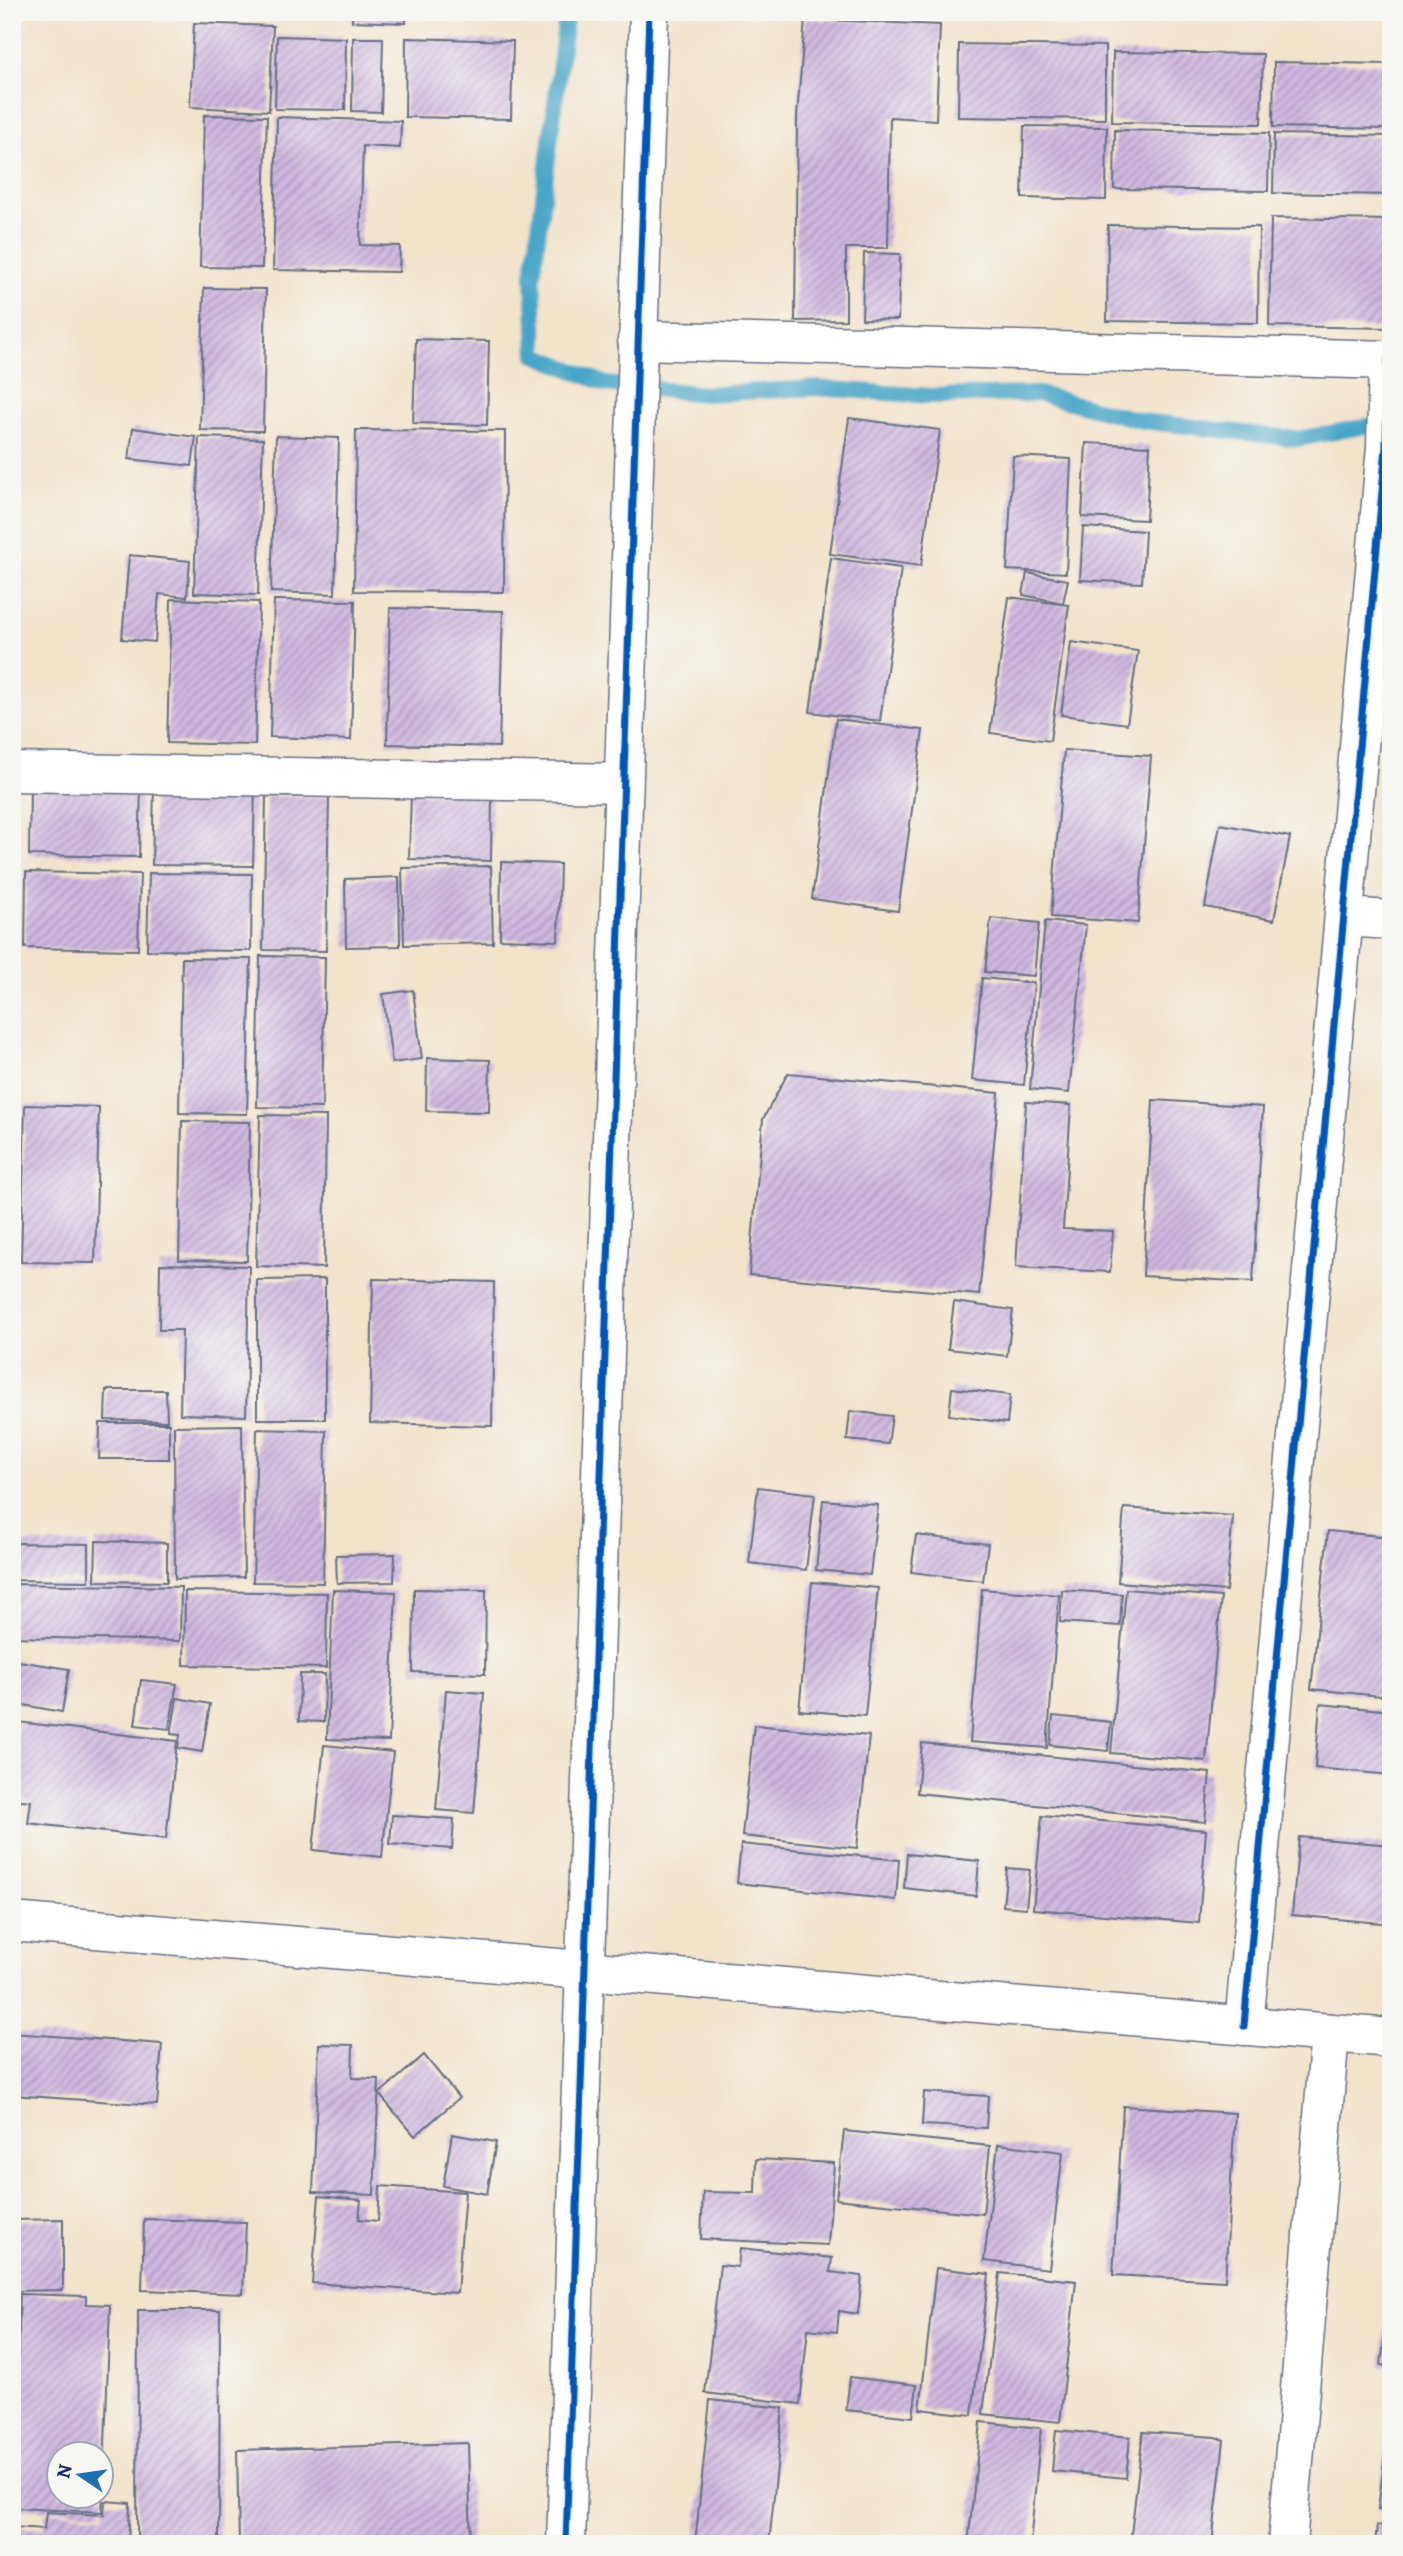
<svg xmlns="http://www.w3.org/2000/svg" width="1403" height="2556" font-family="Alegreya,serif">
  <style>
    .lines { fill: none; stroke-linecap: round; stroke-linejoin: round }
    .stream { stroke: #49a5c7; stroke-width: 16 }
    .building { fill: url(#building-hatch) }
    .minor-casing { stroke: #666e84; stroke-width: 41 }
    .minor { stroke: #fff; stroke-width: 38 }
    .cycleway-casing { stroke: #f6f6f2; stroke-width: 11 }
    .cycleway { stroke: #0057b8; stroke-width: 7 }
  </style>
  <defs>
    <pattern id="building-hatch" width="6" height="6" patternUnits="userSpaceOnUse" patternTransform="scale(1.75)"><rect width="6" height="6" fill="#cfb7df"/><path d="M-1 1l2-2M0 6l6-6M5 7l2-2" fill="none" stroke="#a795b8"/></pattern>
  </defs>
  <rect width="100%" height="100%" fill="#f6f6f2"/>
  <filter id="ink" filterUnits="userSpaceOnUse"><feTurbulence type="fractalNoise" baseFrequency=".0143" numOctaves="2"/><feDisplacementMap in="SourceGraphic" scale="14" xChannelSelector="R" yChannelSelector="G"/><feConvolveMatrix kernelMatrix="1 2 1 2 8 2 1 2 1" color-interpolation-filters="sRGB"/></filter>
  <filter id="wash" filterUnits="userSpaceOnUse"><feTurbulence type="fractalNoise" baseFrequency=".00686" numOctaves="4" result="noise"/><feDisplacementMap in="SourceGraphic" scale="28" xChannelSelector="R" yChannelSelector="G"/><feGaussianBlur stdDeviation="1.57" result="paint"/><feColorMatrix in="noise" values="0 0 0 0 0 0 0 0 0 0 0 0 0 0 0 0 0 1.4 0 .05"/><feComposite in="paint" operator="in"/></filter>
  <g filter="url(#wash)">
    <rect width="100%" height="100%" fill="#f2e3cb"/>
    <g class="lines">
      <!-- stream -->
      <polyline class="stream" points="565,12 566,18 533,275 536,355 606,384 705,394 816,388 930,396 1039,394 1142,421 1298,439 1388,422"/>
    </g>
    <g id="blocks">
      <!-- building -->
      <g class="building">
        <polygon points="352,12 406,12 406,23 352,21"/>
        <polygon points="805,19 940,25 936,120 890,117 888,248 846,248 846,320 795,321 797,116"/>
        <polygon points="194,23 273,26 269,111 190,107"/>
        <polygon points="277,36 346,38 345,110 275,109"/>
        <polygon points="353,38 383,38 381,112 352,111"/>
        <polygon points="406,38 513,41 511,119 405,117"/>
        <polygon points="959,44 1105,46 1105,119 958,117"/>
        <polygon points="1113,52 1263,54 1261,124 1112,122"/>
        <polygon points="1274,62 1391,64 1391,129 1273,127"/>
        <polygon points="204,115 267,116 262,268 200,267"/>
        <polygon points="277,117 401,121 400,148 363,146 360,245 400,246 399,272 273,270"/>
        <polygon points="1024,126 1107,127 1106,200 1022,198"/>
        <polygon points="1115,130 1269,133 1268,191 1114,189"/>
        <polygon points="1274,134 1391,136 1391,195 1273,193"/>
        <polygon points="1271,218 1391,220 1391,328 1269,326"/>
        <polygon points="1108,225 1259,227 1258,323 1107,321"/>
        <polygon points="864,253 900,254 898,320 862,319"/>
        <polygon points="204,288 266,289 263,431 200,430"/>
        <polygon points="416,339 489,341 487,425 413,423"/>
        <polygon points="849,418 940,430 921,566 830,554"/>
        <polygon points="133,428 196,437 192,466 129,459"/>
        <polygon points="356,430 505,431 504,592 354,591"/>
        <polygon points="276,436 339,438 335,594 271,592"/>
        <polygon points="199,437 263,439 258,595 194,593"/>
        <polygon points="1086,443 1150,446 1146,520 1082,517"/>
        <polygon points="1013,456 1071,459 1066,573 1007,570"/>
        <polygon points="1083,527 1145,531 1142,583 1080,580"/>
        <polygon points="129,555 190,561 187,597 159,594 155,642 122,639"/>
        <polygon points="831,558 901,568 880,721 810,712"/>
        <polygon points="1027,573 1068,580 1063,603 1023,595"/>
        <polygon points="1009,597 1069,605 1050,741 990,733"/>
        <polygon points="171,599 259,602 255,745 167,743"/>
        <polygon points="274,600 355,601 351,740 270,737"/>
        <polygon points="390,608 503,611 499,747 387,744"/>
        <polygon points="1071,642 1138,651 1127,724 1061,715"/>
        <polygon points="836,719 923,730 898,911 812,899"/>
        <polygon points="1064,750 1151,756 1138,923 1051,917"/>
        <polygon points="30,786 141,788 139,857 29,855"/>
        <polygon points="154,788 255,789 253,866 152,865"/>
        <polygon points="411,793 492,795 491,861 409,859"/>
        <polygon points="266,796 329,797 326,951 263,950"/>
        <polygon points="1220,824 1290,837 1274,920 1205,907"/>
        <polygon points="501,862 560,864 558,941 500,939"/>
        <polygon points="491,866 493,943 404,945 402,868"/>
        <polygon points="26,872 140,874 138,950 25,948"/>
        <polygon points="149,873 252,874 251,951 147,950"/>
        <polygon points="399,877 400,946 346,947 345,879"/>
        <polygon points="991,918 1039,923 1034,976 985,972"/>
        <polygon points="1045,921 1086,925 1069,1093 1030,1089"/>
        <polygon points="260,956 325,957 322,1108 257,1107"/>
        <polygon points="182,958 251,959 247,1114 179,1113"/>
        <polygon points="982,978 1034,983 1024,1085 972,1080"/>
        <polygon points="413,990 422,1059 392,1063 383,994"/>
        <polygon points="427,1058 490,1060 489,1112 426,1111"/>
        <polygon points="788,1073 999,1093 979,1295 749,1275 763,1119"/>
        <polygon points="1153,1100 1263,1107 1253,1282 1143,1276"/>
        <polygon points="1026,1102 1071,1105 1063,1229 1113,1231 1110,1272 1016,1267"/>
        <polygon points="25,1105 99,1107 95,1263 21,1262"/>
        <polygon points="260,1115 326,1116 324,1268 256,1266"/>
        <polygon points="182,1121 250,1122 247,1261 179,1260"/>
        <polygon points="160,1264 249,1266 246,1416 180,1414 182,1330 159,1330"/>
        <polygon points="325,1279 325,1419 257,1419 257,1280"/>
        <polygon points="373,1279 494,1282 492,1426 370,1423"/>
        <polygon points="954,1302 1013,1310 1007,1356 948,1349"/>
        <polygon points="952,1388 1010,1395 1007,1423 949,1415"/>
        <polygon points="106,1390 166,1390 167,1421 105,1420"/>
        <polygon points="850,1411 892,1416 888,1444 847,1440"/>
        <polygon points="100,1423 169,1423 169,1459 99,1459"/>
        <polygon points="242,1425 244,1577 175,1579 174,1426"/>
        <polygon points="257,1429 326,1431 323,1583 253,1582"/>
        <polygon points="758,1487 815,1494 806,1570 749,1563"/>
        <polygon points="823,1500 878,1505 870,1575 816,1570"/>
        <polygon points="1124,1508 1233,1516 1226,1591 1118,1582"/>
        <polygon points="1328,1531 1391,1537 1391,1697 1311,1689"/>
        <polygon points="916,1535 988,1544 983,1581 911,1572"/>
        <polygon points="96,1541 167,1543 167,1582 95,1581"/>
        <polygon points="12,1543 89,1544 89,1581 12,1580"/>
        <polygon points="395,1554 394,1582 337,1583 336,1555"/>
        <polygon points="812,1582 878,1588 865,1716 799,1710"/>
        <polygon points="12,1584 181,1587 180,1641 12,1637"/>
        <polygon points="414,1589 486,1590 485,1674 413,1672"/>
        <polygon points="982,1589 1059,1595 1047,1748 970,1742"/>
        <polygon points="1126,1589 1221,1597 1206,1761 1111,1753"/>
        <polygon points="333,1590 396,1592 389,1741 327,1739"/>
        <polygon points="1062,1590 1122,1594 1120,1626 1060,1622"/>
        <polygon points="185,1591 327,1593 326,1668 184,1665"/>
        <polygon points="12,1660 69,1669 62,1712 12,1703"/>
        <polygon points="300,1674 325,1674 324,1722 299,1721"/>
        <polygon points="141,1680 177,1684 169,1729 135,1725"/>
        <polygon points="446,1690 484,1693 474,1813 436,1810"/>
        <polygon points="177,1698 210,1704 202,1752 178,1748 180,1735 171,1734"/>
        <polygon points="1320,1704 1391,1711 1391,1775 1315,1768"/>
        <polygon points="1053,1716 1111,1722 1108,1751 1050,1745"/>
        <polygon points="18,1722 177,1741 166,1839 28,1823 31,1801 12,1799 12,1766"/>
        <polygon points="754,1725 869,1736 857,1848 742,1836"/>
        <polygon points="922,1743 1210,1773 1205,1822 917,1793"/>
        <polygon points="324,1745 393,1752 382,1857 313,1850"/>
        <polygon points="392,1815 454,1819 452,1849 390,1844"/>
        <polygon points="1042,1816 1206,1830 1199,1923 1033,1909"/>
        <polygon points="1299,1837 1391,1845 1391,1924 1292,1915"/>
        <polygon points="741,1844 899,1860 896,1900 737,1883"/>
        <polygon points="907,1854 979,1861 976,1896 904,1888"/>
        <polygon points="1007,1868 1030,1870 1026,1908 1003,1906"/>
        <polygon points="12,2033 162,2044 157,2105 12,2095"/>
        <polygon points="319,2044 353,2045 352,2078 379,2079 374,2195 313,2192"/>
        <polygon points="424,2055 459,2098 415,2136 379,2094"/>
        <polygon points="924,2092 988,2096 986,2128 922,2125"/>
        <polygon points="1123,2106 1235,2113 1225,2281 1113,2275"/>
        <polygon points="844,2131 990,2146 983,2214 836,2199"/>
        <polygon points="452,2134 496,2142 487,2194 443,2186"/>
        <polygon points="998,2144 1063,2152 1049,2269 984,2261"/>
        <polygon points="756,2159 834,2163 828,2245 701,2239 703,2192 755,2193"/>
        <polygon points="380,2186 465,2192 457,2293 312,2283 319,2196 361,2200 359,2219 378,2221"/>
        <polygon points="63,2219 63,2290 12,2291 12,2220"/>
        <polygon points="144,2219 246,2222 243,2294 142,2290"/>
        <polygon points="740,2248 832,2258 830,2272 862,2276 858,2314 839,2311 837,2332 808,2329 800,2404 705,2393 720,2265 738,2267"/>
        <polygon points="936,2268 989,2274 972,2415 920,2409"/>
        <polygon points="1000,2273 1076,2281 1060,2422 983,2414"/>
        <polygon points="20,2294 86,2296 86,2304 110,2305 104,2473 102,2473 102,2454 60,2454 60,2496 103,2496 102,2512 13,2508"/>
        <polygon points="1389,2300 1391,2300 1391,2366 1381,2365"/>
        <polygon points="138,2310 220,2310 219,2544 137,2544"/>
        <polygon points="850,2377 917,2385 913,2417 846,2410"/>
        <polygon points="710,2400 783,2408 769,2544 695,2544"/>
        <polygon points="981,2422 1041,2428 1030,2544 968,2544"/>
        <polygon points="1056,2430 1130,2437 1126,2478 1052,2471"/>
        <polygon points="1143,2432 1215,2437 1224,2440 1212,2544 1130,2544"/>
        <polygon points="468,2443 471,2544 239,2544 237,2450"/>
        <polygon points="1386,2445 1391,2445 1391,2511 1378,2509"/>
        <polygon points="105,2501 130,2503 128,2544 12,2544 12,2527 44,2529 46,2512 104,2515"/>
        <polygon points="1377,2526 1391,2528 1391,2544 1375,2544"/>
      </g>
    </g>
  </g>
  <g filter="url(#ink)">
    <use href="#blocks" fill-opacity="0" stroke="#666e84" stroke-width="2"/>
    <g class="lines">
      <!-- minor casing -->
      <g class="minor-casing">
        <g id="minor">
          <polyline points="637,340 1391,360"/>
          <polyline points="12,772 622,783"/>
          <polyline points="1345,917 1391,920"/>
          <polyline points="12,1922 1391,2038"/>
          <polyline points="1244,2026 1386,447 1388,359"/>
          <polyline points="566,2544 649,12"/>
          <polyline points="1287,2544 1330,2033"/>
        </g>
      </g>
      <!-- minor -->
      <use href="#minor" class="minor"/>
      <!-- cycleway casing -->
      <g class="cycleway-casing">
        <g id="cycleway">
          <polyline points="1244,2026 1386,447 1388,359"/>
          <polyline points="566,2544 649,12"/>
        </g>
      </g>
      <!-- cycleway -->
      <use href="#cycleway" class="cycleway"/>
    </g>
  </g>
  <!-- margin -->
  <rect width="1403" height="2556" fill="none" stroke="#f6f6f2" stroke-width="42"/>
  <!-- north arrow -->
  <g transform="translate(80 2475) rotate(283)"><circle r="33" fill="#f6f6f2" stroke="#9ea6b7" stroke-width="2"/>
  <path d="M0-5L12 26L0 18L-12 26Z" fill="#1f6fb2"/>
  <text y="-10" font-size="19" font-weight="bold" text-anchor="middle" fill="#1b2f5e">N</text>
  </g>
</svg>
